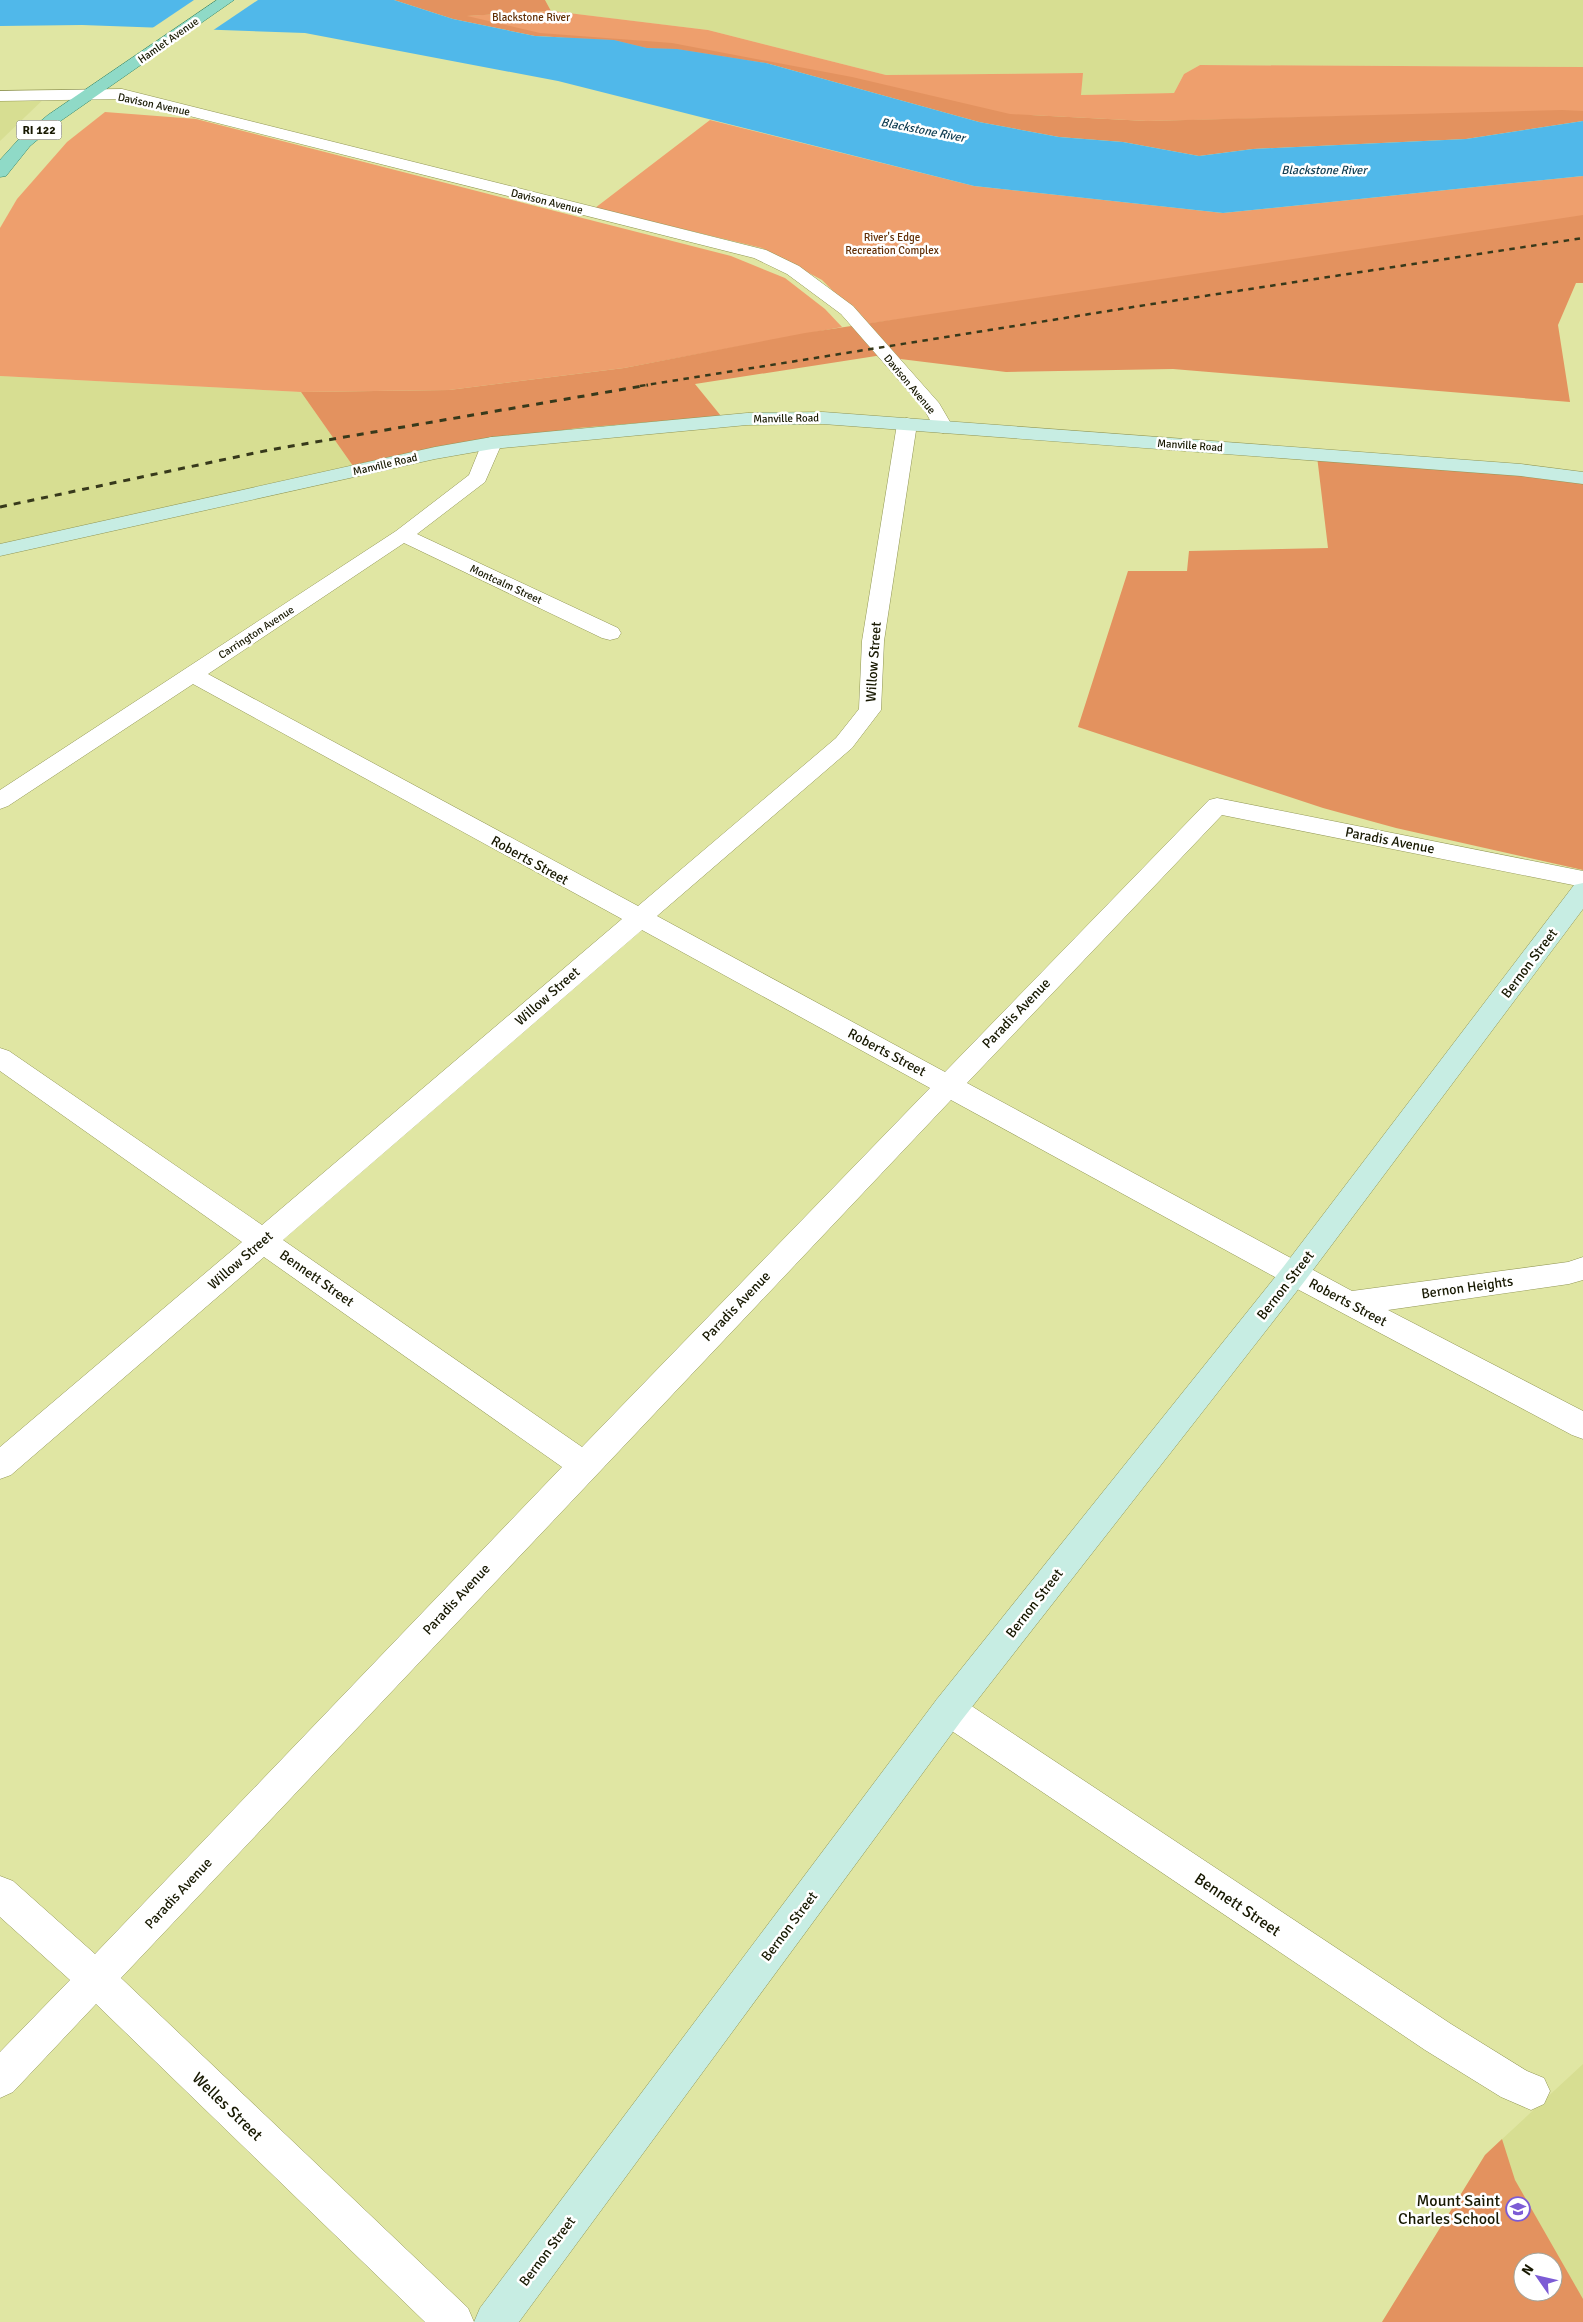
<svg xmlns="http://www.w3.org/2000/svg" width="1583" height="2322" font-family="Signika,sans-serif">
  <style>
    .built { fill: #d7de92; fill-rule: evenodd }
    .green { fill: #ee9f6d }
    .forest { fill: #e3925f; fill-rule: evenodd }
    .water { fill: #50b8ea }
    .pier { fill: #e0e6a3 }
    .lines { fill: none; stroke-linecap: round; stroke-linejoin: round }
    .street-casing { stroke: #919655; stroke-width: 1 }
    .secondary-casing { stroke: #919655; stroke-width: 1 }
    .primary-casing { stroke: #358669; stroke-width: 1 }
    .street { fill: #fff; fill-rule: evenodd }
    .secondary { fill: #c7ede3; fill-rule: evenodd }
    .primary { fill: #8fdac7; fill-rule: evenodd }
    .rail-far1 { stroke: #37391b; stroke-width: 2.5; stroke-dasharray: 5.5 5.5; stroke-linecap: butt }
    .rail { stroke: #37391b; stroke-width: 3; stroke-dasharray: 7 7; stroke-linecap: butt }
    .labels { text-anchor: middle; stroke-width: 5; stroke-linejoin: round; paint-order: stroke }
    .far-park-label { font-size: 11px; fill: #612e05; stroke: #fff }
    .far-street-label { font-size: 11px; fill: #171801; stroke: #fff }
    .shield { fill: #fff; stroke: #5d5d4d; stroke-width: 1 }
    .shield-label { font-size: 12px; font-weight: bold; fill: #171801 }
    .far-water-label { font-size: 12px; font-style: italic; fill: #0e3b50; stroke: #fff }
    .street-label { font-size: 14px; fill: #171801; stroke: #fff }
    .near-street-label { font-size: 16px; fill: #171801; stroke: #fff }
    .near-poi-label { font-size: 16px; fill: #171801; stroke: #fff; text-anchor: end }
  </style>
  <rect width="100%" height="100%" fill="#e0e6a3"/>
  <!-- built -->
  <g class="built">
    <polygon points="545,0 1583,0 1583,67 1200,65 1184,74 1174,93 1081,95 1082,73 886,75 708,30 551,11"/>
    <polygon points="0,91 52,91 0,141"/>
    <polygon points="0,376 301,392 353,466 0,546"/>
    <path d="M1583 2064V2322H1382L1485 2155ZM1523 2262H1553V2292H1523Z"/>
  </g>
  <!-- green -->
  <g class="green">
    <polygon points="552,11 708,30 886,75 1083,73 1081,95 1174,93 1184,74 1200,65 1583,67 1583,111 1147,121 1029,115 1123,139 766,63 533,34 464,16"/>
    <polygon points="105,112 196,119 731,256 785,278 825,309 842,327 624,368 449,390 301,392 0,376 0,228 17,199 67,142"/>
    <polygon points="710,120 974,186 1223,213 1583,176 1583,223 866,324 822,280 762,248 595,208"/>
  </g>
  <!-- forest -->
  <g class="forest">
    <polygon points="394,0 545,0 551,11 467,16 540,33 672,43 852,77 1010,114 1147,121 1562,110 1583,111 1583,121 1466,139 1253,149 1199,156 1123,142 1059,137 979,122 766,63 677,49 647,48 614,40 535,36 453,19"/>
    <polygon points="1583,215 1583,283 1576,283 1558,325 1570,402 1173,369 1006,372 876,356 695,384 721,416 578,428 441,447 353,466 301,392 449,390 624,368 805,333"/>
    <polygon points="1317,456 1583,481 1583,870 1396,828 1323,808 1078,727 1128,571 1187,571 1189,551 1328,548"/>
    <path d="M1502 2139 1515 2180 1583 2299V2322H1382L1485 2155ZM1523 2262H1553V2292H1523Z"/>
  </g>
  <!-- water -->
  <polygon class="water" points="0,0 394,0 453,19 535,36 614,40 647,48 677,49 766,63 979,122 1059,137 1123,142 1199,156 1253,149 1466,139 1583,121 1583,176 1223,213 974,186 558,81 305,33 82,25 0,26"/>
  <!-- pier -->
  <polygon class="pier" points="194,0 258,0 209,33 148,31"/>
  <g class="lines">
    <!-- street casing -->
    <g class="street-casing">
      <g id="street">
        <polygon points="122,89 766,250 799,266 853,306 939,403 953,427 950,431 943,433 936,431 924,409 841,314 787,274 754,258 122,99 0,101 0,91"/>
        <path d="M907 418 914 420 917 424 884 641 881 710 852 748 657 916 945 1072 1209 800 1217 798 1583 871V887L1222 815 967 1083 1352 1291 1568 1262 1583 1257V1280L1569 1284 1388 1310 1583 1411V1439L1572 1435 1284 1282 951 1100 121 1978 468 2308 474 2322H425L96 2004 13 2092 0 2098V2052L70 1980 0 1917V1876L13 1881 95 1954 562 1467 264 1257 11 1475 0 1479V1447L242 1242 0 1071V1048L9 1051 262 1225 622 919 193 684 8 806 0 809V790L396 531 469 475 482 443 485 439 492 437 499 439 502 443 485 482 417 534 618 628 621 633 618 638 610 640 602 638 404 543 208 674 638 906 836 738 859 709 862 641 897 424 900 420ZM642 930 930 1088 582 1447 283 1240Z"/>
        <polygon points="949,1694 961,1699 1451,2024 1527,2071 1544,2078 1550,2091 1544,2104 1531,2110 1501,2097 1425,2050 937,1721 932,1710 937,1699"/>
      </g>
    </g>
    <!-- secondary casing -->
    <g class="secondary-casing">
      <g id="secondary">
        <polygon points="823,412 1521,464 1583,472 1583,484 1521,476 823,424 747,425 492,449 435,459 0,556 0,544 435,447 492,437 747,413"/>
        <polygon points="1583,883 1583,909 1304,1282 961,1721 519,2322 474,2322 480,2308 937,1699 1284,1266 1574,885"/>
      </g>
    </g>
    <!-- primary casing -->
    <g class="primary-casing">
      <polygon id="primary" points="217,0 234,0 59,122 30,146 6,176 0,177 0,160 19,139 48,115"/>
    </g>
    <!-- street -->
    <use href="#street" class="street"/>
    <!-- secondary -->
    <use href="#secondary" class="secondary"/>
    <!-- primary -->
    <use href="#primary" class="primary"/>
    <!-- rail-far1 -->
    <polyline class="rail-far1" points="640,386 1152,304 1583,238"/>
    <!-- rail -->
    <polyline class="rail" points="0,507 269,450 648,385"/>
  </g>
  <!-- icons -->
  <defs>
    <g id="school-ring" transform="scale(1.25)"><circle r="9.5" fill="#fff" stroke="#7c5bd5" stroke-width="1.5"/><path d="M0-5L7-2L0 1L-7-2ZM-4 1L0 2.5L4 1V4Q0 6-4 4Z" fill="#7c5bd5"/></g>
  </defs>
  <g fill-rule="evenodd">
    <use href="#school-ring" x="1518" y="2209"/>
  </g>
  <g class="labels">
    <!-- far-park labels -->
    <g class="far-park-label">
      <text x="531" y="21">Blackstone River</text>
      <text x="892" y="241">River's Edge<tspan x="892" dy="13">Recreation Complex</tspan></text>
    </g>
    <!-- far-street labels -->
    <g class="far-street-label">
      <text transform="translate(168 40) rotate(-35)" y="4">Hamlet Avenue</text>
      <text transform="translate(154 104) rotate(12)" y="4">Davison Avenue</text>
      <text transform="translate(547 201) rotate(14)" y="4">Davison Avenue</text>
      <text transform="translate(910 384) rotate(50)" y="4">Davison Avenue</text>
      <text transform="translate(786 418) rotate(-1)" y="4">Manville Road</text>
      <text transform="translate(1190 445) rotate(4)" y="4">Manville Road</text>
      <text transform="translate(385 464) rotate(-13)" y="4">Manville Road</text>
      <text transform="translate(506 584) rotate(25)" y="4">Montcalm Street</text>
      <text transform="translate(256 632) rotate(-33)" y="4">Carrington Avenue</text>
    </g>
    <!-- shield labels -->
    <rect class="shield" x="16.5" y="120.5" width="45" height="19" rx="4"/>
    <g class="shield-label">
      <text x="39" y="134">RI 122</text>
    </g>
    <!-- far-water labels -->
    <g class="far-water-label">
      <text transform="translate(923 130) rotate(11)" y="4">Blackstone River</text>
      <text x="1324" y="174">Blackstone River</text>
    </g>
    <!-- street labels -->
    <g class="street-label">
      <text transform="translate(873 662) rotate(-86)" y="5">Willow Street</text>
      <text transform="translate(1390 840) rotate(11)" y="5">Paradis Avenue</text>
      <text transform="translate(530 860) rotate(29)" y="5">Roberts Street</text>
      <text transform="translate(1529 963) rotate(-53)" y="5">Bernon Street</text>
      <text transform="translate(547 996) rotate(-41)" y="5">Willow Street</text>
      <text transform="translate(1016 1013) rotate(-46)" y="5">Paradis Avenue</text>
      <text transform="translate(887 1052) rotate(28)" y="5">Roberts Street</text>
      <text transform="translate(240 1260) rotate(-41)" y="5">Willow Street</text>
      <text transform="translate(317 1278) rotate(35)" y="5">Bennett Street</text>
      <text transform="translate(1285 1285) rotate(-52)" y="5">Bernon Street</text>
      <text transform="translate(1467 1287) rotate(-8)" y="5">Bernon Heights</text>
      <text transform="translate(1348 1302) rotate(28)" y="5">Roberts Street</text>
      <text transform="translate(736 1306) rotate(-46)" y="5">Paradis Avenue</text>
      <text transform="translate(456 1599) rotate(-47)" y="5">Paradis Avenue</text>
      <text transform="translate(1034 1603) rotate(-52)" y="5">Bernon Street</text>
      <text transform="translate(178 1893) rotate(-47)" y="5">Paradis Avenue</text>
      <text transform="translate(789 1926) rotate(-53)" y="5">Bernon Street</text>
      <text transform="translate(547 2251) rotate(-53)" y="5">Bernon Street</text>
    </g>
    <!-- near-street labels -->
    <g class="near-street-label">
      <text transform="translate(1238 1904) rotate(34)" y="6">Bennett Street</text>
      <text transform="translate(228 2106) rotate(44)" y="6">Welles Street</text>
    </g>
    <!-- near-poi labels -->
    <g class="near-poi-label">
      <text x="1500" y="2206">Mount Saint<tspan x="1500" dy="18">Charles School</tspan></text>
    </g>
  </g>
  <!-- north arrow -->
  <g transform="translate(1538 2277) rotate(304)"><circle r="24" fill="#ffffff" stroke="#a2a399"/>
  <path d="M0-4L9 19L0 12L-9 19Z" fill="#7c5bd5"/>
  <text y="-8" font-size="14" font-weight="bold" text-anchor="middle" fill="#171801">N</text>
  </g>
</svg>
